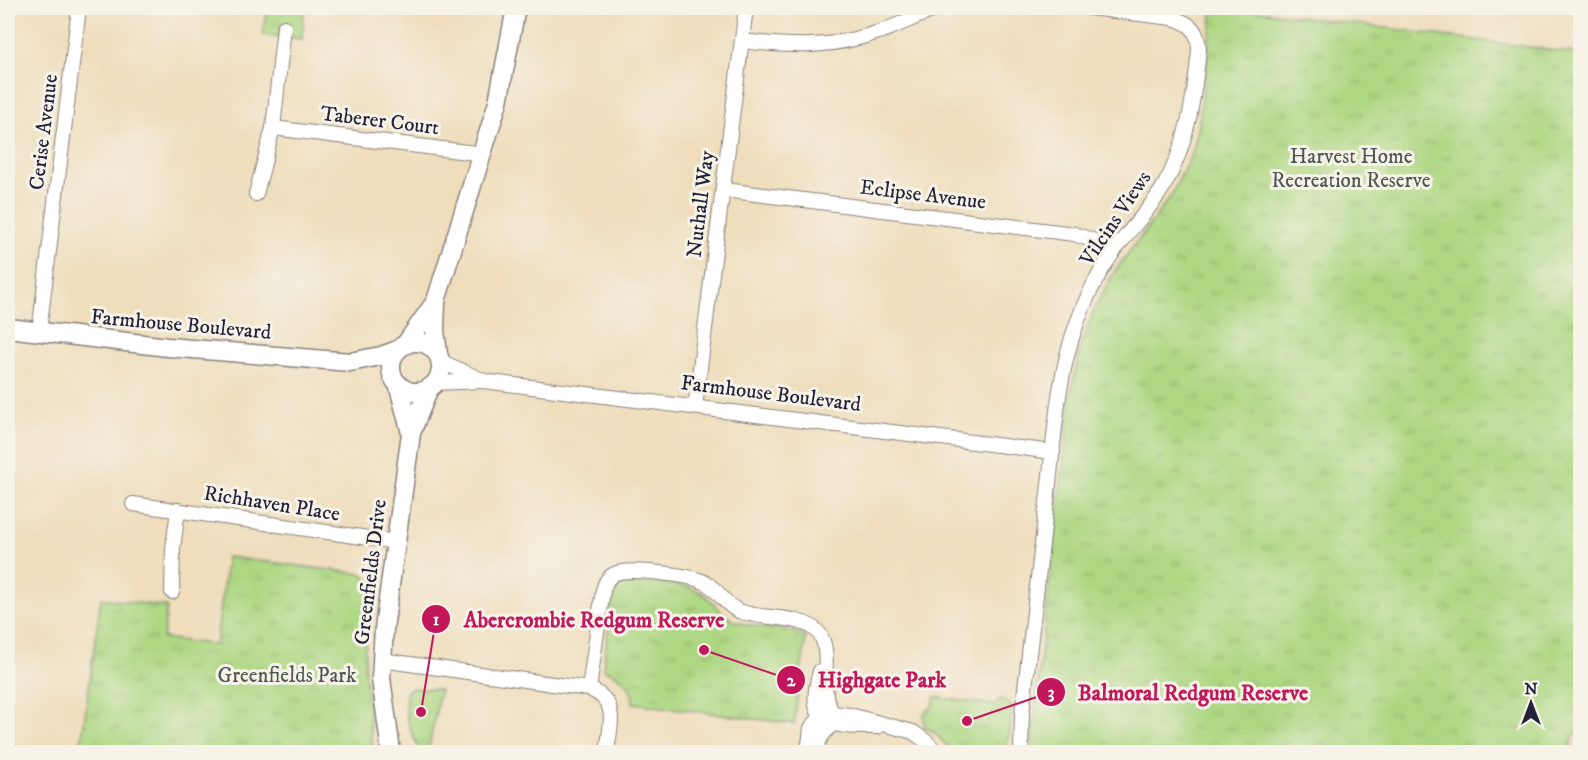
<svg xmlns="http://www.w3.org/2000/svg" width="1588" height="760" font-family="'IM FELL DW Pica',serif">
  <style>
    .park { fill: url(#park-tufts); stroke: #687c5e; stroke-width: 1.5 }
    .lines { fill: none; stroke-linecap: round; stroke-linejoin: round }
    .minor-casing { stroke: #88807b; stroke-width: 16 }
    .tertiary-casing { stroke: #88807b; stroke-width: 21 }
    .minor { stroke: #fff; stroke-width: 14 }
    .tertiary { stroke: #fff; stroke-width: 18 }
    .labels { text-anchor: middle; stroke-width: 6; stroke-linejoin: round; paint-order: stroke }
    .street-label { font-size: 21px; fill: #22223b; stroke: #f7f3e8 }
    .park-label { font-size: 21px; fill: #4c5850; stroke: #f7f3e8 }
    .leader { fill: none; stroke: #c2185b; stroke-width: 2 }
    .callout-dot { fill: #c2185b; stroke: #f7f3e8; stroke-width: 2 }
    .mark-label { font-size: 18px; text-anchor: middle; font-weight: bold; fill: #fff }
    .callout-label { font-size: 22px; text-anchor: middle; font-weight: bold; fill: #c2185b; stroke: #f7f3e8; stroke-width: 6; stroke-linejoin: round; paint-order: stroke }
  </style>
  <defs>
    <pattern id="park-tufts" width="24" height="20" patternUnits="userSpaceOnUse" patternTransform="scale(1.5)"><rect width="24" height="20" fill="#add782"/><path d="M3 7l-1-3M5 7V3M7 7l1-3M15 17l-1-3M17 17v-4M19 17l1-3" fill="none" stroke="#95b871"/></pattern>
  </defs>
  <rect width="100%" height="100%" fill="#f7f3e8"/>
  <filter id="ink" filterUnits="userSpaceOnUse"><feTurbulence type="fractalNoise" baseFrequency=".0167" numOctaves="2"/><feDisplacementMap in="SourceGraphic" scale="12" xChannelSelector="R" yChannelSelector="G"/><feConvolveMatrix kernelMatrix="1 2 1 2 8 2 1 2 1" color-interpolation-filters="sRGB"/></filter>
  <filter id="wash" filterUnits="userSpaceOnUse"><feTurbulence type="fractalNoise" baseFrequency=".008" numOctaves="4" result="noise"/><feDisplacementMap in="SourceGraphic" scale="24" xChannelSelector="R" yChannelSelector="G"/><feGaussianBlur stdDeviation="1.35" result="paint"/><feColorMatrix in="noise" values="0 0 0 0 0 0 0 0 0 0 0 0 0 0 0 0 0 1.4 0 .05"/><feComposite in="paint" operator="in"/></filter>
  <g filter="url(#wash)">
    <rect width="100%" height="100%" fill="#efddbb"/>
    <!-- park -->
    <g class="park">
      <polygon points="267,8 304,8 302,39 263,35"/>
      <polygon points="1213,8 1236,8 1580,54 1580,730 1573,736 1570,752 1030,752 1072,387 1081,344 1096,305 1115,271 1171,196 1192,153 1198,130"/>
      <polygon points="227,557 363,574 374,589 365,650 365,674 373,752 80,752 101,598 167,607 163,638 216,645"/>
      <path d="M633 580C652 583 686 583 702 593 715 602 722 617 738 622 760 630 785 626 806 636L794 724 633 703C633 683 619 675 603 669L613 593C617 584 623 582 633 580Z"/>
      <path d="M413 688 440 690 429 748 424 752H420C412 734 401 710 407 691Z"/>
      <polygon points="935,697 993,705 1001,699 1012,706 1010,732 1004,752 953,752 933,731 924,728 924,713 933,706"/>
    </g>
  </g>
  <g filter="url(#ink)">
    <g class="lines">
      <!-- minor casing -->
      <g class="minor-casing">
        <g id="minor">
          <path d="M742 41C794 47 831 49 882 31 903 24 921 13 942 8"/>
          <polyline points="273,128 483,154"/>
          <polyline points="724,190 1074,234 1092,240 1112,254"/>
          <polyline points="256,194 273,128 284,27"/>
          <polyline points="39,332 79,8"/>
          <polyline points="440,361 482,380"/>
          <polyline points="435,383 483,381 1053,452"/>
          <polyline points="695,407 746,8"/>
          <polyline points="133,504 396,542"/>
          <polyline points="172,592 173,548 178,510"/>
          <path d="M381 660 589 689C620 701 610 725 607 752"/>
          <path d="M820 671C804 727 831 727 877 727"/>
          <path d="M589 689 602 597C603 588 605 579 614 574 627 567 690 575 704 582 718 588 724 605 739 611 760 620 802 614 818 632 831 647 823 676 826 694 827 705 836 714 831 725 829 729 824 732 822 736 819 740 817 747 815 752"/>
          <polyline points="8,752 13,752"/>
          <polyline points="808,752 811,728 821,717 833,713 850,715 913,732 927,742 936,752"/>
          <path d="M1021 752 1022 714C1031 638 1040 561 1049 484 1055 430 1058 374 1077 323 1085 300 1098 274 1112 254 1128 231 1149 211 1164 186 1188 144 1194 97 1199 50 1198 30 1191 23 1172 18L1090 8"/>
        </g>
      </g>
      <!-- tertiary casing -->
      <g class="tertiary-casing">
        <g id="tertiary">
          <polyline points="8,328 168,347 350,362 381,356 398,350"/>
          <circle cx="416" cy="367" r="25"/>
          <polyline points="405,345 436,301"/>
          <polyline points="438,354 435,331 436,301 498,102 516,8"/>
          <polyline points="398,384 411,433"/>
          <polyline points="391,752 381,678 384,629 411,433 429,388"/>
        </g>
      </g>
      <!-- minor -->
      <use href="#minor" class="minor"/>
      <!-- tertiary -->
      <use href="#tertiary" class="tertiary"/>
    </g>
  </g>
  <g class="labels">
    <!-- street labels -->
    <g class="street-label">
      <text transform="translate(380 120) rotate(7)" y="7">Taberer Court</text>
      <text transform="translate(43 132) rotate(-83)" y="7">Cerise Avenue</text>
      <text transform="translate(923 194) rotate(7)" y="7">Eclipse Avenue</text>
      <text transform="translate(700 204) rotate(-83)" y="7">Nuthall Way</text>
      <text transform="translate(1115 218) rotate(-56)" y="7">Vilcins Views</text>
      <text transform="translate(181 324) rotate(5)" y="7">Farmhouse Boulevard</text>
      <text transform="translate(771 393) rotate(7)" y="7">Farmhouse Boulevard</text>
      <text transform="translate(272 503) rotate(9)" y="7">Richhaven Place</text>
      <text transform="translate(370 572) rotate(-83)" y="7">Greenfields Drive</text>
    </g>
    <!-- park labels -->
    <g class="park-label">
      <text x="1351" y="163">Harvest Home<tspan x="1351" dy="24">Recreation Reserve</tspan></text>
      <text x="287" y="682">Greenfields Park</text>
    </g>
  </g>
  <!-- callouts -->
  <path class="leader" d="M421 712L436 619M704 650L791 680M967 721L1051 692"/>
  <g class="callout-dot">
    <circle cx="421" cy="712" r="6"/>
    <circle cx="704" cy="650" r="6"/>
    <circle cx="967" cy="721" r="6"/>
    <circle cx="436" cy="619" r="15"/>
    <circle cx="791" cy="680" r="15"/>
    <circle cx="1051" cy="692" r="15"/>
  </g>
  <g class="mark-label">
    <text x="436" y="625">1</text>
    <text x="791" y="686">2</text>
    <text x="1051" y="698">3</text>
  </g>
  <g class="callout-label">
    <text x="594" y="627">Abercrombie Redgum Reserve</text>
    <text x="882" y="687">Highgate Park</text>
    <text x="1193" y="700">Balmoral Redgum Reserve</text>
  </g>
  <!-- margin -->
  <rect width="1588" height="760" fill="none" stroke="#f7f3e8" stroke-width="30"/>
  <!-- north arrow -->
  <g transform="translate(1531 703)" stroke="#f7f3e8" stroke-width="4.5" paint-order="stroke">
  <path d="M0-4.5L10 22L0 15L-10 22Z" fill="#22223b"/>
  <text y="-9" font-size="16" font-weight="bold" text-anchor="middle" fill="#22223b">N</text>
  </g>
</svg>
